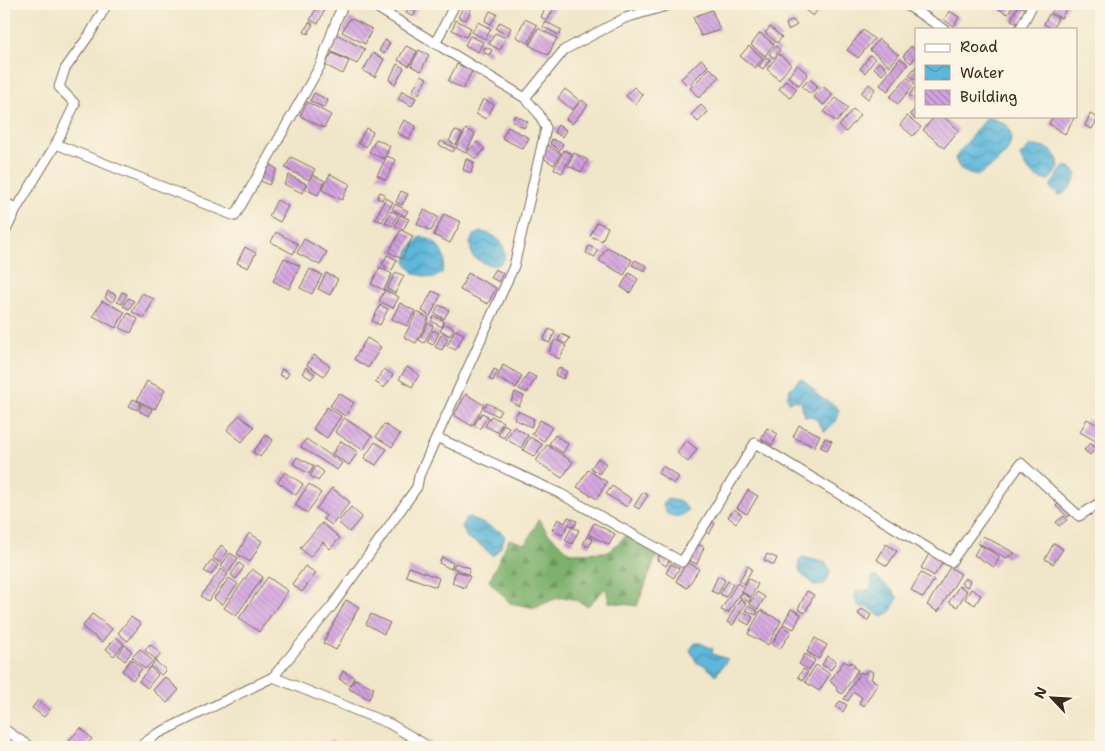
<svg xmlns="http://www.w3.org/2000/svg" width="1105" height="751" font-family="'Shantell Sans',sans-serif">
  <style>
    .forest { fill: url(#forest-firs); stroke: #5c6d45 }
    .water { fill: url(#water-waves); stroke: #4c707c }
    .building { fill: url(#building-back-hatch) }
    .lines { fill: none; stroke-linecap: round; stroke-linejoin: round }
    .street-casing { stroke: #7a6c5a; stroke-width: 11 }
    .street { stroke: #fff; stroke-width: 9 }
  </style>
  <defs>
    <pattern id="forest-firs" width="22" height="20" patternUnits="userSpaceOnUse" patternTransform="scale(1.25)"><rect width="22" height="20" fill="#7cb06c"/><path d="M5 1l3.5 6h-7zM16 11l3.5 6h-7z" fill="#678f58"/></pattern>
    <pattern id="water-waves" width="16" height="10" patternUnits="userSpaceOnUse" patternTransform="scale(1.25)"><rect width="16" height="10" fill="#5cb7da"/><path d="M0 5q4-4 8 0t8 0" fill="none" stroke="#4d95b0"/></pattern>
    <pattern id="building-back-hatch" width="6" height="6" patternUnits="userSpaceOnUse" patternTransform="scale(1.25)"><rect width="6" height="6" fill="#d1a0e0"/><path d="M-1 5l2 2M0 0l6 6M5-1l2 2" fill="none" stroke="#ab83b5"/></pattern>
  </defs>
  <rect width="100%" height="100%" fill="#fcf5e5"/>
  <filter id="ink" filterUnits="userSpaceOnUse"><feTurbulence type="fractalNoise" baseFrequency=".02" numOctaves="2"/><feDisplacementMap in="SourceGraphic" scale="10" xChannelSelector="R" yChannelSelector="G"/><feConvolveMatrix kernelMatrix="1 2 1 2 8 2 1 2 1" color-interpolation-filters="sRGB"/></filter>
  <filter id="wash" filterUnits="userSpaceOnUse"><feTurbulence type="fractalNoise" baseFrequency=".0096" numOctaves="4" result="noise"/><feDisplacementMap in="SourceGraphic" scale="20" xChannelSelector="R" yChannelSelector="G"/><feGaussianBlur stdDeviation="1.12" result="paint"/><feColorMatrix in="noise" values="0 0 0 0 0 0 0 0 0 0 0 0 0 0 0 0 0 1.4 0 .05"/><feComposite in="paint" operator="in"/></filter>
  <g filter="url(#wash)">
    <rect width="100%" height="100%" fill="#f0e6c9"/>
    <!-- forest -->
    <path class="forest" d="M539 519 547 532 570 553 608 552 628 534 658 552 637 606 609 602 606 588 588 606C564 594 560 595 536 608L510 603 489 581 509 539 526 544Z"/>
    <!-- water -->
    <g class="water">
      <path d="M987 116 1007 125C1008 128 1011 133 1011 137 1012 154 990 168 977 176 964 173 959 171 955 158Z"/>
      <path d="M1030 146C1047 146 1058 150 1059 168L1049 180C1034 180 1025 169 1020 156Z"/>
      <path d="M1065 167H1070L1077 174C1074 183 1069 193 1059 195L1052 190 1051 185 1061 170Z"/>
      <path d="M481 232C516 236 512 285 472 256L470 243 473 236Z"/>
      <path d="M421 237C437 240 438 246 445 259L442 273 434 278 415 274 406 263C407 251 411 244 421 237Z"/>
      <path d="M800 378C813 385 813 392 821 398 828 402 834 403 839 410L837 420 825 432 816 419 810 416 805 417 801 402 794 400 789 402 787 396 790 389Z"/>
      <path d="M668 499 682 502 688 510C681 517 677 518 667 514L663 506 665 500Z"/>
      <polygon points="469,517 501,532 505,536 501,547 493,556 479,544 467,538 462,526 466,518"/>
      <path d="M803 557 826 563 830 570C827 582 827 586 814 586 808 574 797 580 799 560Z"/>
      <polygon points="875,576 893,591 898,598 890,612 881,617 868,607 861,607 857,604 855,596 857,591 871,589 872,577"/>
      <polygon points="695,643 700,643 713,649 712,654 728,659 716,675 704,665 697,663 690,650"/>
    </g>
    <g id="blocks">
      <!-- building -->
      <g class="building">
        <polygon points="394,4 408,4 405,10"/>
        <polygon points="803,4 819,4 821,6 813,16 801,7"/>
        <polygon points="992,4 1014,4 1008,14 991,5"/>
        <polygon points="1057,4 1069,4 1061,18 1051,13"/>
        <polygon points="318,5 325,9 318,24 310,20"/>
        <polygon points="410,5 417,9 413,17 406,13"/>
        <polygon points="547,5 554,8 547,21 541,17"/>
        <polygon points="1018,5 1026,9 1019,24 1011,20"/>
        <polygon points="464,6 471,10 466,20 458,17"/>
        <polygon points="712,10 720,30 701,36 693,17"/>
        <polygon points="490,11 497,14 491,24 485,21"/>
        <polygon points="949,11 959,17 954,26 944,20"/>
        <polygon points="1049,14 1058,18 1053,29 1044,24"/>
        <polygon points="350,18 372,29 365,44 342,32"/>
        <polygon points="525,19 537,25 528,43 516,37"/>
        <polygon points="456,20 471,28 466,37 452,30"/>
        <polygon points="793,20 797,25 788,30 786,24"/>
        <polygon points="309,22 313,24 308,34 304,32"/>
        <polygon points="478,22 491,29 485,39 472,32"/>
        <polygon points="500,22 511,28 508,35 496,29"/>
        <polygon points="546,22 562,30 559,35 543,27"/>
        <polygon points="770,27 782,37 777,43 765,33"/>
        <polygon points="538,28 557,38 548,55 529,45"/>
        <polygon points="863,30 874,39 858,58 847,50"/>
        <polygon points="495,33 506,38 500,50 489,44"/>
        <polygon points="760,33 774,44 765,56 751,45"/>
        <polygon points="336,34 365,49 357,64 328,50"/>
        <polygon points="470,36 483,42 478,52 465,45"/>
        <polygon points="879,39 899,55 890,66 870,50"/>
        <polygon points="385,40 390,43 384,54 379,51"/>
        <polygon points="406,46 417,51 409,66 398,60"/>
        <polygon points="749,46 763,58 755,68 740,56"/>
        <polygon points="776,46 780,50 774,58 769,54"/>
        <polygon points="911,46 916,50 916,56 911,63 903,56"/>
        <polygon points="485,47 492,50 489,55 482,52"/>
        <polygon points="419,50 429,55 421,71 411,66"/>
        <polygon points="332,53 349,61 343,74 325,65"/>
        <polygon points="373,53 384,59 375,77 363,71"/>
        <polygon points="779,54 791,64 779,80 767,69"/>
        <polygon points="870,55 875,59 865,73 860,69"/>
        <polygon points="766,57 770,60 763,69 759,66"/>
        <polygon points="900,58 908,64 888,91 880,85"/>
        <polygon points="701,59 708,66 688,86 681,79"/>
        <polygon points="879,62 887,69 882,75 874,68"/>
        <polygon points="397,64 404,68 395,84 389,80"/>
        <polygon points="457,64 472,71 463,89 448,81"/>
        <polygon points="797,65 808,74 799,85 788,77"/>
        <polygon points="916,66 916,79 915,80 909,75"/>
        <polygon points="710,68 719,77 699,98 690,88"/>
        <polygon points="421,75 427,78 418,95 412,92"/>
        <polygon points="907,77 915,83 898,104 890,97"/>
        <polygon points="809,79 818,86 811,94 802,87"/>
        <polygon points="786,80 797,89 790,98 779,89"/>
        <polygon points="869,84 875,89 868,99 861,93"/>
        <polygon points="822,86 833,94 824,105 813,97"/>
        <polygon points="916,86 916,101 909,95"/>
        <polygon points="634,87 643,95 635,104 626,96"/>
        <polygon points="565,89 580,101 572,110 558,98"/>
        <polygon points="402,91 416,98 412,106 398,99"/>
        <polygon points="314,93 328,100 324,108 310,101"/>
        <polygon points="836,98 848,108 837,122 824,112"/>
        <polygon points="483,99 494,105 486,119 476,114"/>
        <polygon points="582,100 588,105 572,124 566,119"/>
        <polygon points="307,102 331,115 324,128 300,116"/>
        <polygon points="701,105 708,112 698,122 691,115"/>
        <polygon points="916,108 916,116 918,116 915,119 910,114"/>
        <polygon points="853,109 860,115 846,132 839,126"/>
        <polygon points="1090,114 1098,118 1092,129 1085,126"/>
        <polygon points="515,115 528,122 524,128 512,121"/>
        <polygon points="907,116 921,127 913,136 900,125"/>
        <polygon points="935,116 942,116 959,130 944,148 923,130"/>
        <polygon points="1053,116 1075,116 1065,134 1049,124"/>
        <polygon points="404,120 416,126 409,139 397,133"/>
        <polygon points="558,125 566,130 562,137 554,132"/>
        <polygon points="508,127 529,138 523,149 502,138"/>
        <polygon points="366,128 373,132 366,147 358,143"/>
        <polygon points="466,129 475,134 466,153 456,148"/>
        <polygon points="455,130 462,134 456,145 449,141"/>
        <polygon points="376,139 390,146 384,159 369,152"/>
        <polygon points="552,139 563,144 560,150 550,144"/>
        <polygon points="441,141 455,148 453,152 439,145"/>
        <polygon points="477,142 485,149 476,159 467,152"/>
        <polygon points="547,145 561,153 554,165 540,156"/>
        <polygon points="564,150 572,154 562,173 554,169"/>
        <polygon points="574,153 588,160 582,172 568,166"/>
        <polygon points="387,156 396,160 386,180 377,175"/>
        <polygon points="291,157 315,169 309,180 285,168"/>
        <polygon points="466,159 474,162 471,173 463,170"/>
        <polygon points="265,162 277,169 269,185 257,179"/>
        <polygon points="330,174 350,184 342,200 322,190"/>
        <polygon points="289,175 306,184 302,193 284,184"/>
        <polygon points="313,175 325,181 318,195 305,189"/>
        <polygon points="401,191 408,194 402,205 396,202"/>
        <polygon points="380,192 385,194 382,200 377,198"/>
        <polygon points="386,198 393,202 382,222 375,219"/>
        <polygon points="277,200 288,206 280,222 269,216"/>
        <polygon points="395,204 408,211 405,216 392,209"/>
        <polygon points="424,210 438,217 431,231 417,224"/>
        <polygon points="391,211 398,214 392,226 385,223"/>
        <polygon points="444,214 461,222 450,243 434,235"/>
        <polygon points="400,215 409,219 403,230 395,225"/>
        <polygon points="597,222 608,227 602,241 590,236"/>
        <polygon points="401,230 413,236 402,259 389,252"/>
        <polygon points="276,232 298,244 293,254 271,242"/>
        <polygon points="304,239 327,252 320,265 297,253"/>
        <polygon points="589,246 598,250 595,257 586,253"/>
        <polygon points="245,247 256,253 248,268 237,263"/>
        <polygon points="607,247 632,260 624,275 599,261"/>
        <polygon points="387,255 397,260 392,270 382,265"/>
        <polygon points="284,258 300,266 289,289 273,281"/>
        <polygon points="635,260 647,266 645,271 632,265"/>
        <polygon points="380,267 392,274 384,290 371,284"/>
        <polygon points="310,269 322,275 312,294 300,288"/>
        <polygon points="495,269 503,273 499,282 490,277"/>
        <polygon points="396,272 404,276 395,293 387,289"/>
        <polygon points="326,273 338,279 330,295 318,289"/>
        <polygon points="468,273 496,288 488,304 460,290"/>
        <polygon points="629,273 638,279 630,293 621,287"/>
        <polygon points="385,290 399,297 393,308 379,301"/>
        <polygon points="108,291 116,295 113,302 105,298"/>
        <polygon points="432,291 441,295 430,316 422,311"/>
        <polygon points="122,292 127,294 122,304 117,302"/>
        <polygon points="142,293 154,299 144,318 132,312"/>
        <polygon points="128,298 134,301 129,309 123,306"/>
        <polygon points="102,301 125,312 116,328 93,316"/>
        <polygon points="400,303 415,311 407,326 392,319"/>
        <polygon points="380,305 388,309 380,325 372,321"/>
        <polygon points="439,305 449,310 444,319 435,314"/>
        <polygon points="417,312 429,318 416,343 404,337"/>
        <polygon points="128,313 138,319 131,333 120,328"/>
        <polygon points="434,316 444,321 442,327 431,321"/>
        <polygon points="428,323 433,326 424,343 419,340"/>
        <polygon points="445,324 454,328 450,336 440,331"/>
        <polygon points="549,329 555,332 549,343 543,340"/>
        <polygon points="433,330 439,333 433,345 427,342"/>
        <polygon points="455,330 464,334 456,350 447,346"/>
        <polygon points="561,334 570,338 566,344 558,340"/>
        <polygon points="441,335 448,339 442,350 435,347"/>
        <polygon points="367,338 381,347 368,368 354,359"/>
        <polygon points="555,340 566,346 559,359 548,353"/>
        <polygon points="314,355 330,366 324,376 307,365"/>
        <polygon points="503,365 522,376 516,388 497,378"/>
        <polygon points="306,367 315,374 311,379 302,373"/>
        <polygon points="407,367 419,375 412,387 399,379"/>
        <polygon points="559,367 567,372 563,379 555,375"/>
        <polygon points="282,369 289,373 286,378 279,375"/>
        <polygon points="384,369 393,375 384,388 375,382"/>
        <polygon points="494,369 498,371 493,381 489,379"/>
        <polygon points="528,373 536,377 527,393 519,389"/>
        <polygon points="147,381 165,390 155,409 137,400"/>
        <polygon points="515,392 524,396 519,406 511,402"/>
        <polygon points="339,393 354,403 345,416 330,406"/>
        <polygon points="466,394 484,405 472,426 454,415"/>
        <polygon points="133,399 141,403 137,410 129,406"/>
        <polygon points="487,403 501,410 498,416 484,409"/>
        <polygon points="142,404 152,409 149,416 139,411"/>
        <polygon points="327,407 341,416 327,438 313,429"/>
        <polygon points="518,411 534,419 531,427 514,419"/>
        <polygon points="482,413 488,416 480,429 474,425"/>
        <polygon points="239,415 254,427 242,442 227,430"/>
        <polygon points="491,416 503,422 497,432 485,426"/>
        <polygon points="344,418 372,436 363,450 335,432"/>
        <polygon points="1087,419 1101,427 1101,444 1080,432"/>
        <polygon points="540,420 552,427 544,441 532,434"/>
        <polygon points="384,424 400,434 392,447 376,437"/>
        <polygon points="503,424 509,427 504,438 498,435"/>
        <polygon points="799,425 820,435 814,447 793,437"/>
        <polygon points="514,427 528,435 521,448 506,439"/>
        <polygon points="767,428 778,434 772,445 761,439"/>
        <polygon points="266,435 273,440 260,457 253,452"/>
        <polygon points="555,435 568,444 563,453 549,444"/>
        <polygon points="530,437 542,444 535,457 523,450"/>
        <polygon points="825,438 832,441 827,450 820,447"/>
        <polygon points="306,439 342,463 337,470 301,447"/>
        <polygon points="686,440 697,449 688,462 677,453"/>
        <polygon points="341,441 358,452 349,465 332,454"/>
        <polygon points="375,442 387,449 376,465 364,458"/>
        <polygon points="1090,443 1096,448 1090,455 1084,450"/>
        <polygon points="547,445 573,462 562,478 536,461"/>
        <polygon points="297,457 314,466 309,474 293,464"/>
        <polygon points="598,458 606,464 599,474 591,468"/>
        <polygon points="316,466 324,472 318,481 310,476"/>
        <polygon points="663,466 679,477 674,484 658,473"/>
        <polygon points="588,470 607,482 597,499 577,487"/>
        <polygon points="285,472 303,484 296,495 278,482"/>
        <polygon points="309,484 321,493 307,513 295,505"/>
        <polygon points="612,486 632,499 627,507 606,494"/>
        <polygon points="332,488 350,502 332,525 323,519 326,516 316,509"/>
        <polygon points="748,490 758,496 747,514 737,508"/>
        <polygon points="643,492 648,495 639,509 634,506"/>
        <polygon points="1060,501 1072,513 1068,517 1056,506"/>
        <polygon points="351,507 362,517 349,532 338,522"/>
        <polygon points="734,509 742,515 736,523 728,517"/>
        <polygon points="1064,516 1067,520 1059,526 1056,522"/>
        <polygon points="568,517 577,521 574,527 569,524 562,535 552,530 558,519 565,523"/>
        <polygon points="711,521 715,524 709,534 705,531"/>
        <polygon points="322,523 340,538 330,549 323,542 310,557 300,548"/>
        <polygon points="594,523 615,534 609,545 588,534"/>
        <polygon points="572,527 579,530 572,544 565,540"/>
        <polygon points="249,533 262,541 250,562 237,554"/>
        <polygon points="587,536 593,539 589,547 583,544"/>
        <polygon points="983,536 1015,553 1006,558 978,543"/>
        <polygon points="1054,543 1063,549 1053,564 1045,559"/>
        <polygon points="697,544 704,547 697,564 690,561"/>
        <polygon points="886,544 897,551 887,566 877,560"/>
        <polygon points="221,545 228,551 220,563 213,558"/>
        <polygon points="980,545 1000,557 994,567 974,555"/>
        <polygon points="661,552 670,558 666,566 657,560"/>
        <polygon points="230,553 238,558 229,572 221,566"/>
        <polygon points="767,554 777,558 774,565 764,560"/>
        <polygon points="929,554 943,562 934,576 921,568"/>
        <polygon points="442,557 453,563 451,569 439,563"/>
        <polygon points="212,560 218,565 211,575 204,571"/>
        <polygon points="687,562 699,569 687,588 676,581"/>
        <polygon points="239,563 244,567 236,579 231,575"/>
        <polygon points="455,563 470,568 468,574 453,568"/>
        <polygon points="671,564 679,568 674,578 666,573"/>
        <polygon points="305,566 316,573 302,592 292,584"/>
        <polygon points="748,566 752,569 744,584 739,581"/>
        <polygon points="409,567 439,578 436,587 406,576"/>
        <polygon points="950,567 961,574 938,612 927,605"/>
        <polygon points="221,569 228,574 208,601 201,596"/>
        <polygon points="252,569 263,577 236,616 224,608"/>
        <polygon points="456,571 470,576 465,588 452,583"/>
        <polygon points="921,573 934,580 923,598 911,590"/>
        <polygon points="718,576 725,580 718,594 711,591"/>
        <polygon points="268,577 288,591 259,632 239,618"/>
        <polygon points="229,578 238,584 222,605 214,598"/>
        <polygon points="965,578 970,581 967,587 961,583"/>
        <polygon points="749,579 758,584 751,597 742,592"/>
        <polygon points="728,581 733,584 726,597 720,594"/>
        <polygon points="737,583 744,587 728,613 721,610"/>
        <polygon points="959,586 967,591 957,607 949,602"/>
        <polygon points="971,589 981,595 975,605 965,599"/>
        <polygon points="807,591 814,595 805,613 798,609"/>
        <polygon points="757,592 765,597 758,609 749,604"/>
        <polygon points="742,593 751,598 749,602 739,597"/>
        <polygon points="740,599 746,603 733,625 727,622"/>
        <polygon points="346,600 359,607 336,650 323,643"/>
        <polygon points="748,606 758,611 756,615 745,610"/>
        <polygon points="791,609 801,614 794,629 783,624"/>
        <polygon points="862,609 871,615 867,621 858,614"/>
        <polygon points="761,610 781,621 768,645 748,634"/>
        <polygon points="744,612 753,617 749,625 740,620"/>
        <polygon points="92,614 112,629 102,642 82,627"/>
        <polygon points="371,614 390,623 384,634 366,624"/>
        <polygon points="131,617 141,624 128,641 118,633"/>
        <polygon points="782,626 791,632 780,649 772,644"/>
        <polygon points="116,637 124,644 114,656 106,649"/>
        <polygon points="815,638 827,645 819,659 807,652"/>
        <polygon points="150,644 161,654 156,660 145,650"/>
        <polygon points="125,645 132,651 125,661 118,655"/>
        <polygon points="140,649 153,661 145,669 132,657"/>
        <polygon points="805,654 815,660 809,670 799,664"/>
        <polygon points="827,656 836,661 831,670 822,665"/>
        <polygon points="131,659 142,669 133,680 122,671"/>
        <polygon points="155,661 166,670 161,675 151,666"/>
        <polygon points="844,661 849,664 851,662 855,665 854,667 858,670 842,694 836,690 837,688 830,681"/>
        <polygon points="816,665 830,674 819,691 805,682"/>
        <polygon points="150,667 158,675 147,688 139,681"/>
        <polygon points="803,669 808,672 803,680 798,677"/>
        <polygon points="869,670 873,672 871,679 878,683 864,706 859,703 862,697 854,692 848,701 844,699 860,672 864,674"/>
        <polygon points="343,671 354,677 350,685 339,679"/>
        <polygon points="165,677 179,690 167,703 153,690"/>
        <polygon points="355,679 374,688 369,699 349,689"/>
        <polygon points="38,700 50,710 44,717 32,708"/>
        <polygon points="840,701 847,705 843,712 836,707"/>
        <polygon points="81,728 92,739 84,747 70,747 66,743"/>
        <polygon points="331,740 341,747 325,747"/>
      </g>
    </g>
  </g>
  <g filter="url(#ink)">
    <use href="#blocks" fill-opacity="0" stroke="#7a6c5a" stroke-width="1"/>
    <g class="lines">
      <!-- street casing -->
      <g class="street-casing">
        <g id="street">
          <polyline points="905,4 944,29"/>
          <polyline points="1020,29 1033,4"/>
          <polyline points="436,42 455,4"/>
          <polyline points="525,98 564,50 625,18 673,4"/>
          <polyline points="56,144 75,104 59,87 65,69 90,34 107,4"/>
          <polyline points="4,203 17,208 56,144 235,216 320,66 338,16 344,4"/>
          <polyline points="4,234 17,208"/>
          <polyline points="438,438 559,493 682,562 755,443 951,562 1021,463 1079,516 1101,502"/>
          <polyline points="273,677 390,724 429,747"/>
          <polyline points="4,729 30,747"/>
          <polyline points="139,747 157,734 273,677 332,606 417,487 419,476 514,266 546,128 539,114 525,98 371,4"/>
        </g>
      </g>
      <!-- street -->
      <use href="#street" class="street"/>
    </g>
  </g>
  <!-- margin -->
  <rect width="1105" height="751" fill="none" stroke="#fcf5e5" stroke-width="20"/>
  <!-- legend -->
  <rect x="915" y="28" width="162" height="90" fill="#fcf5e5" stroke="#afa495"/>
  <rect x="925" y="44" width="25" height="8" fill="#ffffff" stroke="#afa495"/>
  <text x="960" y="52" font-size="15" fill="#3b2a1e">Road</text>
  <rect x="925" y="65" width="25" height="15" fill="url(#water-waves)" stroke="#afa495"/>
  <text x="960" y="78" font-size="15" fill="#3b2a1e">Water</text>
  <rect x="925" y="90" width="25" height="15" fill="url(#building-back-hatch)" stroke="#afa495"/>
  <text x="960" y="102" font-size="15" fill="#3b2a1e">Building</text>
  <!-- north arrow -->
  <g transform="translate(1052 698) rotate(295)" stroke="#fcf5e5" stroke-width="4" paint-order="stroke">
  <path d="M0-4L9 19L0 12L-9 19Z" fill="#3b2a1e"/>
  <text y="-8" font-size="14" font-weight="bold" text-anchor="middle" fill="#3b2a1e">N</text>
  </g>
</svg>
